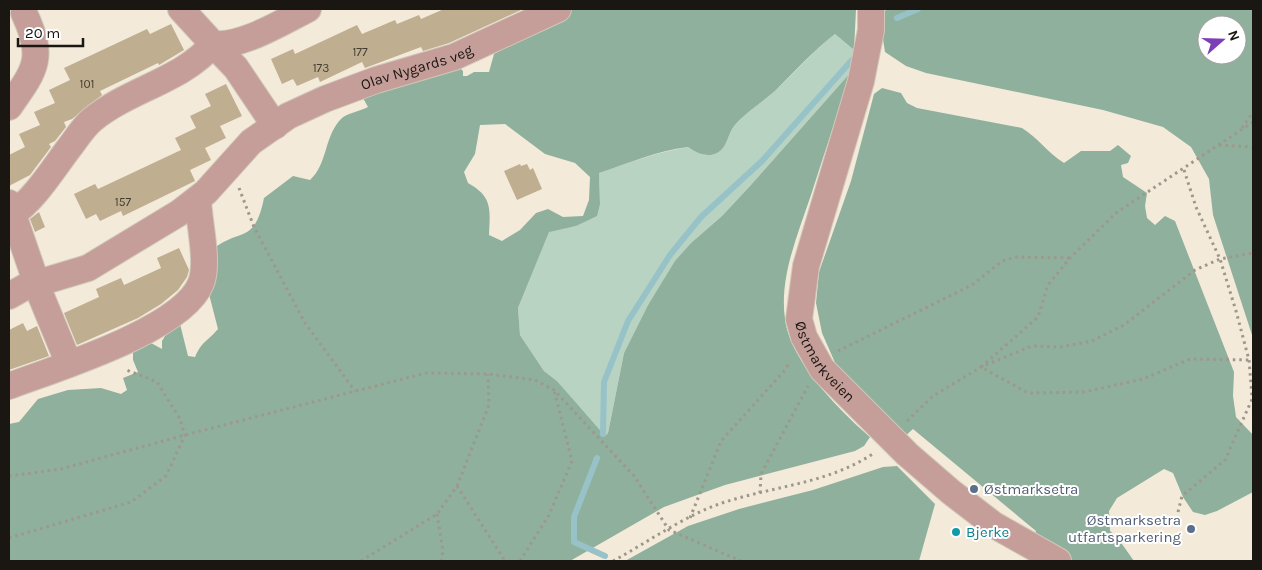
<svg xmlns="http://www.w3.org/2000/svg" width="1262" height="570" font-family="Karla,sans-serif">
  <style>
    .green { fill: #b8d3c2 }
    .forest { fill: #8fb09c; fill-rule: evenodd }
    .lines { fill: none; stroke-linecap: round; stroke-linejoin: round }
    .stream { stroke: #97c3c8; stroke-width: 6 }
    .building { fill: #bfae8f }
    .minor-casing { stroke: #d0c8ba; stroke-width: 28 }
    .path { stroke: #9e978c; stroke-width: 3; stroke-dasharray: 2.5 4; stroke-linecap: butt }
    .minor { stroke: #c69e99; stroke-width: 26 }
    .service-dot { fill: #5c6f8a; stroke: #fff; stroke-width: 2 }
    .culture-dot { fill: #0f9aa8; stroke: #fff; stroke-width: 2 }
    .labels { text-anchor: middle; stroke-width: 4; stroke-linejoin: round; paint-order: stroke }
    .number-label { font-size: 12px; fill: #433d31 }
    .street-label { font-size: 15px; fill: #1a1712; stroke: #fff }
    .service-label { font-size: 15px; fill: #4e5e75; stroke: #fff; text-anchor: start }
    .culture-label { font-size: 15px; fill: #0d838f; stroke: #fff; text-anchor: start }
  </style>
  <rect width="100%" height="100%" fill="#f3eada"/>
  <!-- green -->
  <path class="green" d="M835 34 854 50 851 72 750 186 722 216 691 243 675 262 648 305 624 353 608 433 604 437 557 381 544 371 520 335 518 308 549 231 576 226 600 204 599 173C628 163 657 152 688 147 696 153 708 158 717 153 728 148 727 134 735 125 746 112 763 102 776 90 796 71 813 51 835 34Z"/>
  <!-- forest -->
  <g class="forest">
    <path d="M563 9H856L854 50 835 34C813 51 795 71 776 90 763 102 746 112 735 125 727 134 728 148 717 153 708 158 696 153 688 147 657 151 629 163 599 173L600 204 597 216 576 226 549 232 518 308 520 335 544 371 557 381 605 436 608 433 624 353 648 305 675 261 691 243 722 216 750 186 851 72C838 113 824 154 811 195 798 234 779 277 785 319 790 361 840 411 870 437L864 446 855 451 725 485 664 507 570 561H9V424L19 422 38 399 68 390 101 388 121 394 127 390 123 378 138 372 133 360V342L140 337 162 349V341L171 326 180 324 188 356 195 357C202 341 208 341 218 329L209 294 211 251C239 226 254 247 264 198L293 176 310 180C328 164 324 135 342 118 348 113 360 111 368 107L363 98 370 83 460 68 463 71V76H467L474 72H489L494 54 537 28ZM505 124 545 154 575 163 590 177 589 200 583 216 563 217 548 209 536 213 520 230 502 241 489 235C490 209 493 197 468 183L464 172 475 154 480 125Z"/>
    <path d="M888 9H1253V338L1213 215 1209 179 1191 147 1163 127 1103 110 926 73 906 66 885 52 882 33 883 12ZM1207 25H1237V55H1207Z"/>
    <path d="M882 88 901 93 907 103 917 108 1022 128C1038 138 1048 153 1064 163L1081 151H1110L1118 145 1131 156 1128 163 1121 165 1123 177 1147 193 1145 206 1147 218 1155 225 1165 216 1175 221 1234 372 1233 396 1236 417 1253 435V492L1217 511 1205 515 1193 512 1183 497 1173 473 1164 469 1117 498 1109 511 1110 531 1117 537 1134 561H1074L1034 538 1036 531 913 429 903 438 840 374 822 333 816 303 819 272 851 181 874 94Z"/>
    <polygon points="897,466 935,504 919,561 625,561 688,526 739,509 813,490 883,467"/>
  </g>
  <g class="lines">
    <!-- stream -->
    <g class="stream">
      <polyline points="897,18 918,9"/>
      <polyline points="603,434 604,382 628,321 670,255 701,217 762,161 852,60"/>
      <polyline points="597,458 574,517 574,542 605,556"/>
    </g>
  </g>
  <!-- building -->
  <g class="building">
    <polygon points="444,9 523,9 449,43 423,51 421,47 365,68 362,62 320,82 318,77 297,86 293,79 282,84 271,59 293,49 295,54 357,25 362,34 395,20 397,24 419,15 421,19"/>
    <polygon points="171,24 184,50 159,65 158,63 100,91 102,95 72,119 64,122 66,127 55,141 49,144 51,147 30,175 9,186 9,155 25,147 19,134 40,125 34,112 55,103 49,90 70,80 64,68 147,29 150,34"/>
    <polygon points="226,84 242,116 220,126 226,138 205,148 211,160 190,170 195,181 123,216 121,211 100,221 96,214 86,219 74,194 95,184 98,189 181,150 175,138 196,128 190,116 211,106 205,94"/>
    <polygon points="520,164 521,166 527,164 530,170 533,168 542,189 517,200 504,171"/>
    <polygon points="39,212 45,227 35,232 30,219"/>
    <polygon points="179,248 189,270 187,277 178,290 161,304 138,318 77,345 64,313 99,297 96,289 121,278 124,285 161,268 157,258"/>
    <polygon points="23,323 27,331 37,326 49,356 9,370 9,330"/>
  </g>
  <g class="lines">
    <!-- minor casing -->
    <g class="minor-casing">
      <g id="minor">
        <path d="M181 9 213 44C242 47 282 22 308 9"/>
        <path id="s1" d="M871 9V30L861 81 806 266 799 319 804 337 822 369 907 454 951 492 994 525 1058 561"/>
        <path d="M9 107C36 69 45 58 24 13"/>
        <polyline points="9,203 41,296 69,364"/>
        <path d="M12 215C36 197 51 172 69 148 77 138 83 127 93 119 130 89 183 80 213 44L236 68 275 126"/>
        <path id="s2" d="M9 296 25 287 88 268 179 213 206 192 251 142 288 116 325 99 376 80 454 57 558 9"/>
        <path d="M9 386C54 369 183 330 201 283 209 263 199 223 198 200"/>
      </g>
    </g>
    <!-- path -->
    <g class="path">
      <polyline points="1253,122 1116,213 1070,258 1048,285 1038,317 981,367 1028,393 1084,392 1143,379 1190,359 1253,360"/>
      <polyline points="1242,128 1253,112"/>
      <polyline points="1219,145 1253,147"/>
      <polyline points="1184,170 1196,207 1220,259 1236,311 1249,360 1252,397"/>
      <polyline points="239,188 254,227 305,323 355,391"/>
      <polyline points="838,351 972,285 1002,261 1016,257 1070,258"/>
      <polyline points="907,421 933,396 981,367 1032,346 1060,347 1092,341 1124,325 1195,270 1220,259 1253,253"/>
      <polyline points="9,476 61,469 185,435 426,373 488,374 535,380 554,390 634,476 669,530 741,561"/>
      <polyline points="457,486 505,561"/>
      <polyline points="760,493 761,474 808,386"/>
      <polyline points="1178,512 1182,496 1225,460 1253,397"/>
      <polyline points="437,514 443,551 441,561"/>
      <polyline points="690,518 721,441 785,370 790,361"/>
      <polyline points="9,538 131,502 166,476 185,435 179,417 157,382 124,369"/>
      <polyline points="361,561 437,514 457,486 489,405 488,374"/>
      <polyline points="520,561 549,515 572,461 554,390"/>
      <path d="M613 561C648 542 684 516 722 503 773 486 828 484 874 453"/>
    </g>
    <!-- minor -->
    <use href="#minor" class="minor"/>
  </g>
  <!-- markers -->
  <g class="service-dot">
    <circle cx="974" cy="489" r="5"/>
    <circle cx="1191" cy="529" r="5"/>
  </g>
  <circle class="culture-dot" cx="956" cy="532" r="5"/>
  <g class="labels">
    <!-- number labels -->
    <g class="number-label">
      <text x="360" y="56">177</text>
      <text x="321" y="72">173</text>
      <text x="87" y="88">101</text>
      <text x="123" y="206">157</text>
    </g>
    <!-- street labels -->
    <g class="street-label">
      <text dy="5" stroke="none"><textPath href="#s2" startOffset="475">Olav Nygards veg</textPath></text>
      <text dy="5" stroke="none"><textPath href="#s1" startOffset="370">Østmarkveien</textPath></text>
    </g>
    <!-- service labels -->
    <g class="service-label">
      <text x="984" y="494">Østmarksetra</text>
      <text x="1181" y="525" text-anchor="end">Østmarksetra<tspan x="1181" dy="17">utfartsparkering</tspan></text>
    </g>
    <!-- culture labels -->
    <g class="culture-label">
      <text x="966" y="537">Bjerke</text>
    </g>
  </g>
  <!-- border -->
  <rect width="1262" height="570" fill="none" stroke="#1a1712" stroke-width="20"/>
  <!-- north arrow -->
  <g transform="translate(1222 40) rotate(70)"><circle r="24" fill="#ffffff" stroke="#a3a2a0"/>
  <path d="M0-4L9 19L0 12L-9 19Z" fill="#7c40b6"/>
  <text y="-8" font-size="14" font-weight="bold" text-anchor="middle" fill="#1a1712">N</text>
  </g>
  <!-- scale -->
  <path d="M18 38v8h65v-8" fill="none" stroke="#1a1712" stroke-width="2.5"/>
  <text x="25" y="38" font-size="15" fill="#1a1712" stroke="#ffffff" stroke-width="4" paint-order="stroke">20 m</text>
</svg>
